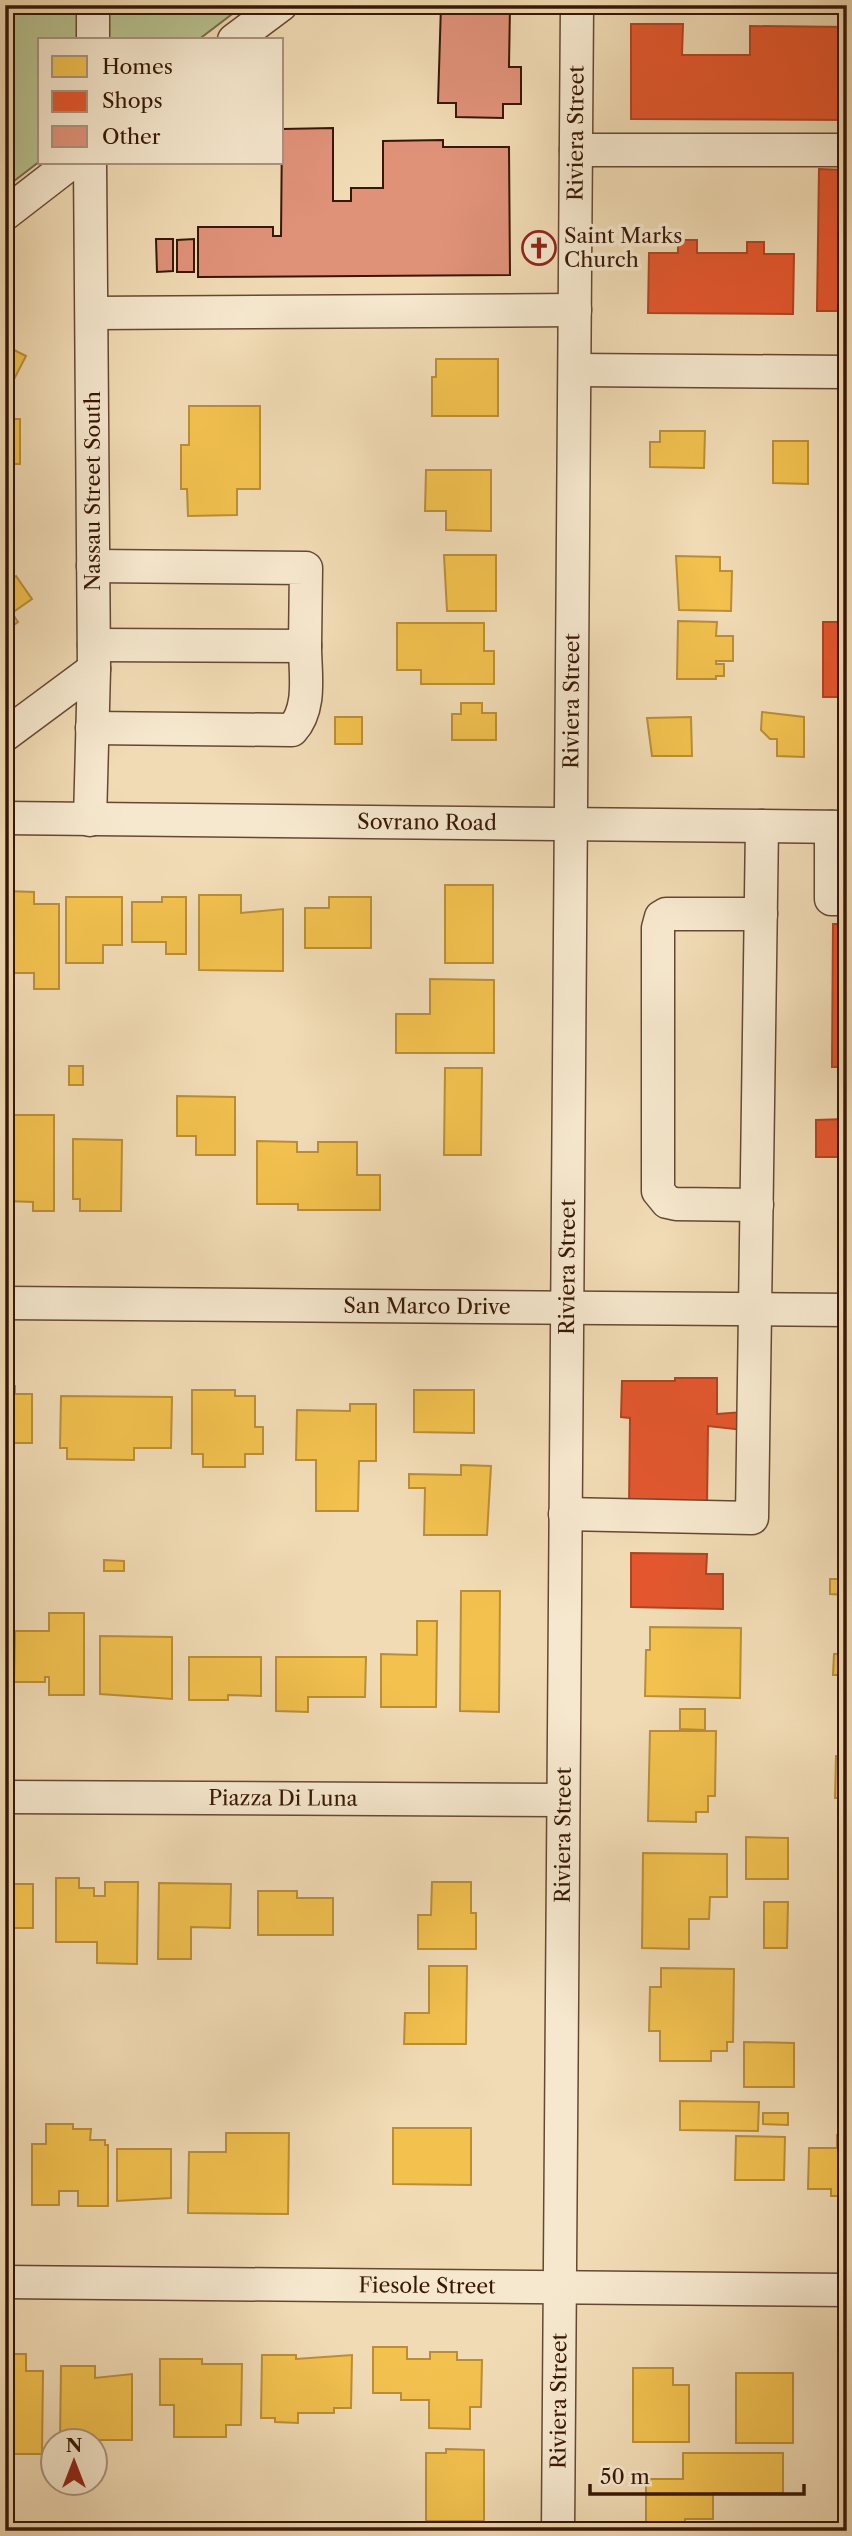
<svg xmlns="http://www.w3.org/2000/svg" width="852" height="2536" font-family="'Libre Caslon Text',serif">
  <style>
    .green { fill: #b8c18f; stroke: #786c4a; stroke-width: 2 }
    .homes { fill: #f2c14e; stroke: #ba8e38; stroke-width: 2 }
    .shops { fill: #e4572e; stroke: #b04422; stroke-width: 2 }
    .building { fill: #e09279; stroke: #381706; stroke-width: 2 }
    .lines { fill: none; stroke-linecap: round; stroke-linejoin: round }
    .minor-casing { stroke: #664832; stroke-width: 35 }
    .minor { stroke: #f6e8ce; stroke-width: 32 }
    .labels { text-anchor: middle; stroke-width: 7; stroke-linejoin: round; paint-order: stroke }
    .street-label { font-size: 21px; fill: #381706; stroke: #f6e8ce }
    .poi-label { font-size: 21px; fill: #381706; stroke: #f6e8ce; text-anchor: start }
  </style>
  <rect width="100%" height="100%" fill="#f1dbb4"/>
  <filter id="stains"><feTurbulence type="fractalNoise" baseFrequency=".00286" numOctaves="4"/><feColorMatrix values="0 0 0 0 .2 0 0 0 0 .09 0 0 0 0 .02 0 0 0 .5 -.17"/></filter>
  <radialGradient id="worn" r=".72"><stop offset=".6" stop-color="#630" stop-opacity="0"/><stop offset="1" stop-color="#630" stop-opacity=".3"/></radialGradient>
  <!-- green -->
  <polygon class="green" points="5,5 244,5 198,40 40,40 40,161 5,188"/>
  <!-- homes -->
  <g class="homes">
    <polygon points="5,337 13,341 10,348 26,356 10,387 5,385"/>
    <polygon points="436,359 498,359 498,416 432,416 432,377 436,377"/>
    <polygon points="189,406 260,406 260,489 237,489 237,515 188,516 187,489 181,489 181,445 189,445"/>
    <rect x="5" y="419" width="15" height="45"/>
    <polygon points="660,431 705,431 704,468 650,467 650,442 660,442"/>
    <polygon points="773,441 808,441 808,484 773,483"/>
    <polygon points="426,470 491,470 491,531 446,530 446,511 425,511"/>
    <polygon points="444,555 496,555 496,611 447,611"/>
    <polygon points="676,556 720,557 720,571 732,571 731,611 679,610"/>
    <polygon points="16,576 32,599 12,613 18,622 5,631 5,583"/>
    <polygon points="678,621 717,622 716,636 733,636 733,661 716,661 716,664 724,664 724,676 716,676 716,679 677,679"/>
    <polygon points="397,623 484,623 484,651 494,651 494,684 421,684 421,670 397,670"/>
    <polygon points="461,703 482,703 482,713 496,713 496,740 452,740 452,714 461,714"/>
    <polygon points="762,712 804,717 804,757 777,756 777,739 770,739 761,730"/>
    <rect x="335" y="717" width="27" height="27"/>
    <polygon points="691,717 692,756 652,756 647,718"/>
    <rect x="445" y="885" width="48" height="78"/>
    <polygon points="5,891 34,892 34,904 59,904 59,989 34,989 34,973 5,973"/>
    <polygon points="199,895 241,895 241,913 283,909 283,971 199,970"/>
    <polygon points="66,897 122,897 122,945 103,945 103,963 66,963"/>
    <polygon points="162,897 186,897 186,954 166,954 166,942 132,942 132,902 162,902"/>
    <polygon points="329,897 371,897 371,948 305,948 305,908 329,908"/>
    <polygon points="430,979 494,980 494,1053 396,1053 396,1014 430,1014"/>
    <rect x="69" y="1066" width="14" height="19"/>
    <polygon points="445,1068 482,1068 481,1155 444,1155"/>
    <polygon points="177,1096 235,1097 235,1155 196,1155 196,1136 177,1136"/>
    <polygon points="7,1115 54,1115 54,1211 33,1211 33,1202 6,1201"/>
    <polygon points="73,1139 122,1140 121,1211 80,1211 80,1199 73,1199"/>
    <polygon points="257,1141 297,1142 297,1152 318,1152 318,1142 357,1142 357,1175 380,1175 380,1210 298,1210 298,1204 257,1204"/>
    <polygon points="5,1386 15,1386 15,1394 32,1394 32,1443 5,1443"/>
    <polygon points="192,1390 235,1390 235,1396 255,1396 255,1427 263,1427 263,1454 245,1454 245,1467 203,1467 203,1454 192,1454"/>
    <polygon points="414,1390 474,1390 474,1433 414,1432"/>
    <polygon points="61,1396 172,1397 171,1448 134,1448 134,1460 67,1459 67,1448 60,1448"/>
    <polygon points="350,1404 376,1404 376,1461 359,1461 358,1511 316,1511 316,1460 296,1460 297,1410 350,1411"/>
    <polygon points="461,1465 491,1466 487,1535 424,1535 425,1488 409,1488 409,1474 461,1475"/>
    <polygon points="104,1560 124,1561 124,1571 104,1571"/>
    <polygon points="830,1579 845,1579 845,1595 830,1594"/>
    <polygon points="461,1591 500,1591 499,1712 460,1711"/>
    <polygon points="49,1613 84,1613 84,1695 49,1695 49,1677 45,1677 45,1682 14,1682 15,1631 49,1631"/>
    <polygon points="417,1621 437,1621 436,1707 381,1707 381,1654 417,1655"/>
    <polygon points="650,1627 741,1628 740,1698 645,1696 646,1650 650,1650"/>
    <polygon points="100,1636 172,1637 172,1699 100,1694"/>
    <polygon points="834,1654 847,1654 847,1675 833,1675"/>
    <polygon points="189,1657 261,1657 261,1696 228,1695 228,1700 189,1700"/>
    <polygon points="276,1657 366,1657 365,1697 308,1697 308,1712 276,1711"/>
    <polygon points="680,1709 705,1709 705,1730 680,1729"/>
    <polygon points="650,1731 716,1731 715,1796 708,1796 708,1812 696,1812 696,1822 648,1821"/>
    <polygon points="836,1756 847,1756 847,1798 835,1798"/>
    <polygon points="746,1837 788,1838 788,1879 746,1879"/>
    <polygon points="643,1853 727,1854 727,1897 710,1897 709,1919 689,1919 689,1949 642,1948"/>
    <polygon points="56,1878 79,1878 79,1888 94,1888 94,1896 105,1896 105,1882 138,1882 137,1964 97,1963 97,1942 56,1942"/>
    <polygon points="432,1882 471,1882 471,1913 476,1913 476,1949 418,1949 418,1915 431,1915"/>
    <polygon points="159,1883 231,1884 230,1928 191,1927 191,1959 158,1959"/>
    <polygon points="9,1884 33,1884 33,1928 5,1928"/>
    <polygon points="258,1891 297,1891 297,1898 333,1898 333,1935 258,1935"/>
    <polygon points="764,1902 788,1902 787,1948 764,1948"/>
    <polygon points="429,1966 467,1966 466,2044 404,2044 405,2013 429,2013"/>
    <polygon points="661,1968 734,1969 733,2042 727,2042 727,2051 711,2051 711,2061 660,2061 660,2031 649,2031 650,1987 661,1987"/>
    <polygon points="744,2042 794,2043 794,2087 744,2087"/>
    <polygon points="680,2101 759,2102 758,2131 680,2130"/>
    <polygon points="763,2113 788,2113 788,2125 763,2124"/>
    <polygon points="46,2124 73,2124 73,2129 91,2129 90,2140 105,2140 105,2145 108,2145 108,2206 78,2206 78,2191 59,2191 59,2205 32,2205 32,2144 46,2144"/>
    <polygon points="393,2128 471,2128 471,2185 393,2184"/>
    <polygon points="226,2133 289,2133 288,2214 188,2213 189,2152 226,2152"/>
    <polygon points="837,2135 847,2135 847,2196 831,2196 831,2189 808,2189 809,2148 837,2148"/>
    <polygon points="736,2136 785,2137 784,2180 735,2180"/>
    <polygon points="117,2149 171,2149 171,2198 117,2201"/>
    <polygon points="373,2347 407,2347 407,2359 430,2359 430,2352 457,2352 457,2360 482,2360 481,2407 470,2407 470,2429 429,2428 429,2400 401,2400 401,2393 373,2393"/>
    <polygon points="5,2354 26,2354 26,2371 43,2371 42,2454 14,2454 14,2446 5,2446"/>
    <polygon points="262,2355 296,2355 296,2359 352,2355 351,2408 334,2408 334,2413 298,2413 298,2423 275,2422 275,2418 261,2418"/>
    <polygon points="160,2359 202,2359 202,2364 242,2364 241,2425 226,2425 226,2437 174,2437 174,2405 160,2405"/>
    <polygon points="61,2366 95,2366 95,2378 132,2374 132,2440 100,2440 100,2464 94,2464 94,2442 60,2442"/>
    <polygon points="633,2368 673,2368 673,2385 689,2385 689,2442 633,2442"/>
    <rect x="736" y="2373" width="57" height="70"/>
    <polygon points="446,2449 484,2450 484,2521 426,2521 426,2453 446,2453"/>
    <polygon points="683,2453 783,2453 783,2493 713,2493 713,2519 685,2519 685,2529 695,2531 646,2531 646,2479 683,2479"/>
  </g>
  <!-- shops -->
  <g class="shops">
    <polygon points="631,24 683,24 682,55 750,55 750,26 847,27 847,120 631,119"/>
    <polygon points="819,169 847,170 847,311 817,311"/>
    <polygon points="678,240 697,240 697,253 747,253 747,242 764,242 764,254 794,254 793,314 648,313 649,253 678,253"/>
    <rect x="823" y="622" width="24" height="75"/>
    <polygon points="833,924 847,924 847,1067 832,1067"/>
    <polygon points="845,1119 845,1157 816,1157 816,1120"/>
    <polygon points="675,1378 717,1378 717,1414 743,1412 743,1430 708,1426 707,1508 629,1507 630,1418 621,1417 622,1381 675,1381"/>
    <polygon points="631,1553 707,1554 706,1574 723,1574 723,1609 631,1607"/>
  </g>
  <!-- building -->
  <g class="building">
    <polygon points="441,5 510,5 509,67 521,67 521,104 503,104 503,118 456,117 456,103 438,103"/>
    <polygon points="333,128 333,201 351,201 351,188 383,188 383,141 443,140 443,147 509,147 510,275 198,277 198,227 273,227 273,236 281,236 282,129"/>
    <polygon points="156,239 173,239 173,271 157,272"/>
    <polygon points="194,239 194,272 177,272 177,240"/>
  </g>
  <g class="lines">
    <!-- minor casing -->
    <g class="minor-casing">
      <g id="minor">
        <polyline points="93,40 93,5"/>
        <polyline points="234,40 281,5"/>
        <polyline points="576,150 847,150"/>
        <polyline points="5,214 71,163"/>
        <polyline points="92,313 575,310"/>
        <polyline points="575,370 847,372"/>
        <polyline points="93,566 306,568 305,646 94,645"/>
        <path d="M92 728 292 730C312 708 305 674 305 646"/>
        <polyline points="5,735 94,669"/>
        <path id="s1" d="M5 818 847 827"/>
        <polyline points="90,820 94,669 90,163"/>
        <polyline points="831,827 831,899 847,899"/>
        <polyline points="757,1205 676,1204 667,1202 658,1191 658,928 661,917 666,914 761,914"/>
        <path id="s2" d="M5 1303 847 1310"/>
        <polyline points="565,1514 752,1518 762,826"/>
        <path id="s3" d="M5 1797 562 1800"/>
        <path id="s4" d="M5 2282 847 2290"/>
        <path id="s5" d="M558 2531 577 5"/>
      </g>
    </g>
    <!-- minor -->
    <use href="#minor" class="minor"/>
  </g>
  <!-- icons -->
  <defs>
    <g id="church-ring" transform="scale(1.75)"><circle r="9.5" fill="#f6e8ce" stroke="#8f2418" stroke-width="1.5"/><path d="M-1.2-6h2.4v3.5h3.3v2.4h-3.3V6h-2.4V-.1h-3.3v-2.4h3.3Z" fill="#8f2418"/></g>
  </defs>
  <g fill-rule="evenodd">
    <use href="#church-ring" x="539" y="248"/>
  </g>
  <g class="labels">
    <!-- street labels -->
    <g class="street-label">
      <text dy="7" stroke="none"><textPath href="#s5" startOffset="2398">Riviera Street</textPath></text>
      <text transform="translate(93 491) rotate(-90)" y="7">Nassau Street South</text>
      <text dy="7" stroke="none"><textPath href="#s5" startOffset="1830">Riviera Street</textPath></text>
      <text dy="7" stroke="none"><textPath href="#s1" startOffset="422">Sovrano Road</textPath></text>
      <text dy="7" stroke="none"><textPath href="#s5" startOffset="1264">Riviera Street</textPath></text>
      <text dy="7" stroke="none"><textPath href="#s2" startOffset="422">San Marco Drive</textPath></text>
      <text dy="7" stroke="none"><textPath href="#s3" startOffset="278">Piazza Di Luna</textPath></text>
      <text dy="7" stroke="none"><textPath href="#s5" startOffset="696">Riviera Street</textPath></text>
      <text dy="7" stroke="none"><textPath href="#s4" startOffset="422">Fiesole Street</textPath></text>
      <text dy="7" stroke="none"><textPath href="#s5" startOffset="130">Riviera Street</textPath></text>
    </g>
    <!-- poi labels -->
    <g class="poi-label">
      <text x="564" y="243">Saint Marks<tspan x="564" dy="24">Church</tspan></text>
    </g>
  </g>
  <!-- margin -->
  <rect width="852" height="2536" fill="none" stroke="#f1dbb4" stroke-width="28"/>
  <rect x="7" y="7" width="838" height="2522" fill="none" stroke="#381706" stroke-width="3.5"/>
  <rect x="14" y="14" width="824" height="2508" fill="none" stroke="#381706" stroke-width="2"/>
  <!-- legend -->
  <rect x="38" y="38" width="245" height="126" fill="#f6e8ce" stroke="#aa947e" stroke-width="2"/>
  <rect x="52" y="56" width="35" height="21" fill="#f2c14e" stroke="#aa947e" stroke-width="2"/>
  <text x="102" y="74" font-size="21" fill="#381706">Homes</text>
  <rect x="52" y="91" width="35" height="21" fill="#e4572e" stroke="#aa947e" stroke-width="2"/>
  <text x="102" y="108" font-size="21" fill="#381706">Shops</text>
  <rect x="52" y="126" width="35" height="21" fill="#e09279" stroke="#aa947e" stroke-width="2"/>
  <text x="102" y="144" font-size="21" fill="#381706">Other</text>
  <!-- north arrow -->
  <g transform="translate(74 2462)"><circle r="33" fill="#f6e8ce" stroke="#aa947e" stroke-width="2"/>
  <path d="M0-5L12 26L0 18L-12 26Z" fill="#8f2418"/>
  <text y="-10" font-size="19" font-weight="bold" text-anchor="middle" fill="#381706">N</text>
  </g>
  <!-- scale -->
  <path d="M590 2484v10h214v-10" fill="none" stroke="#381706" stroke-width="3.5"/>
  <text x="600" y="2484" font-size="21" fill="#381706" stroke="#f6e8ce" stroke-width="5" paint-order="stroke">50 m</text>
  <rect width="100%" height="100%" filter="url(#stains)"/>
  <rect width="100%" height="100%" fill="url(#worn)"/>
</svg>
